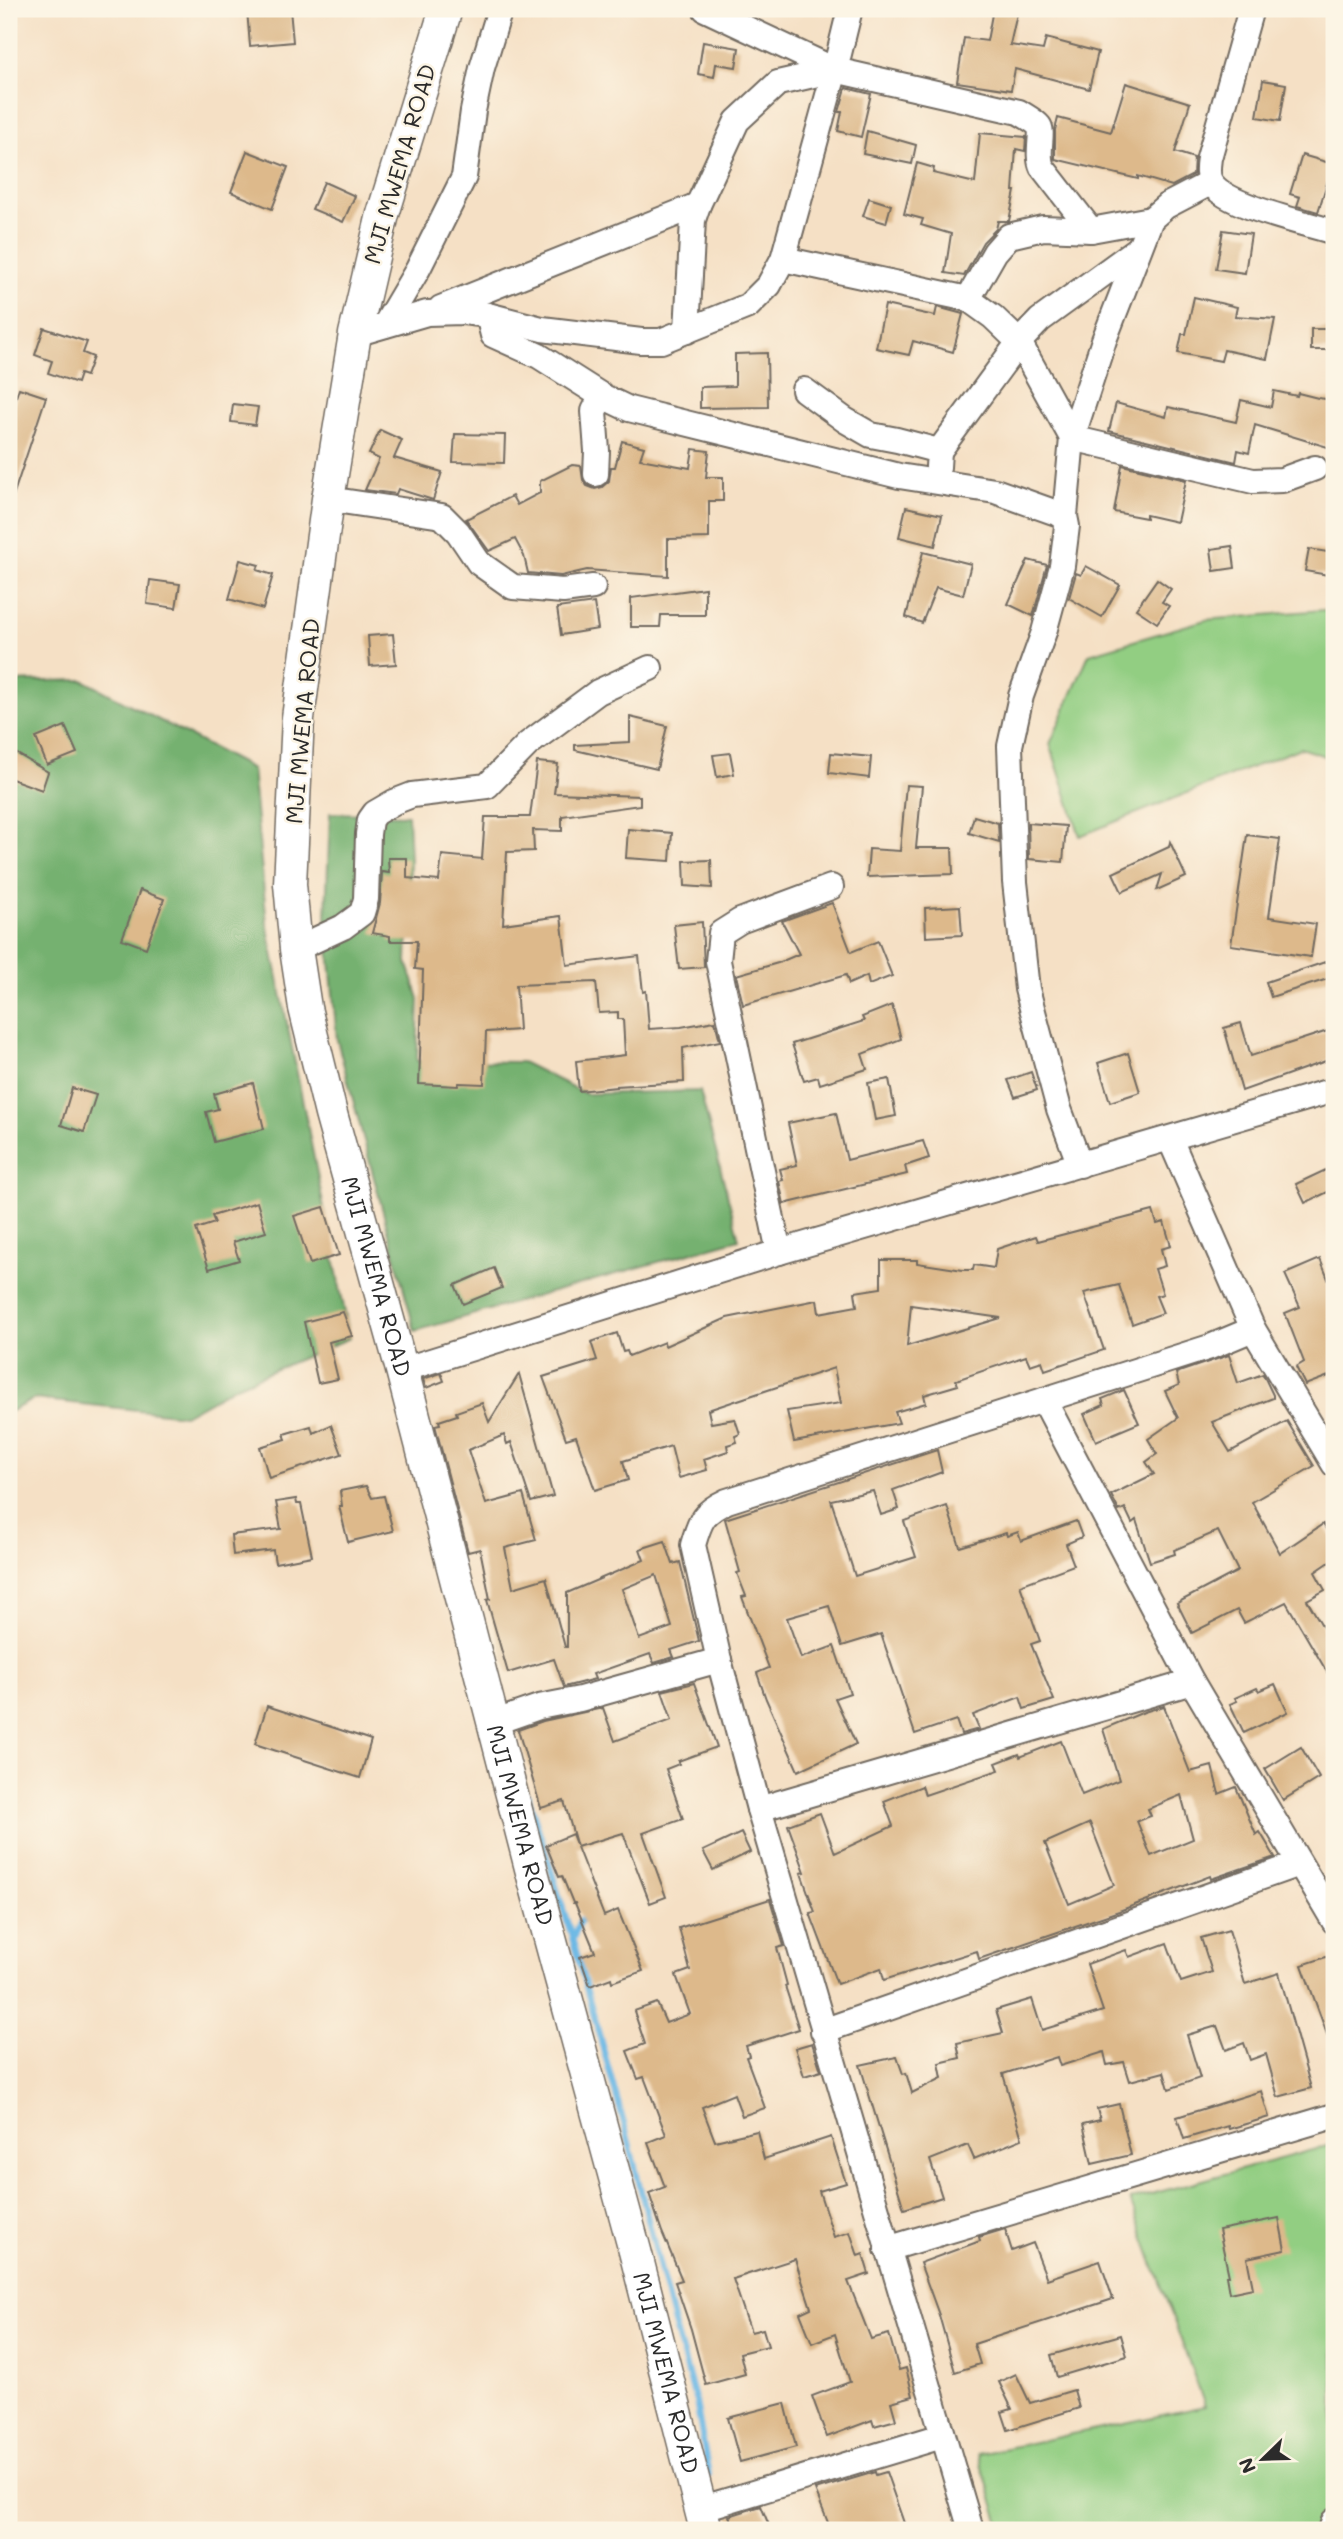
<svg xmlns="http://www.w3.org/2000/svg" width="1343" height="2539" font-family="Mali,sans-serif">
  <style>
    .green { fill: #92ce82; stroke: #5e7c56; stroke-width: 2 }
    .forest { fill: #75b170; stroke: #506e4e; stroke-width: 2 }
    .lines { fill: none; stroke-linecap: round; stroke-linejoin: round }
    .stream { stroke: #6bb8e5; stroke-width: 6 }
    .building { fill: #ddb98b; fill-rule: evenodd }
    .minor-casing { stroke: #726a61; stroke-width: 28 }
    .major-casing { stroke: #726a61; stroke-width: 35 }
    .minor { stroke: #fff; stroke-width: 24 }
    .major { stroke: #fff; stroke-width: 32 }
    .labels { text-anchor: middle; stroke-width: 5; stroke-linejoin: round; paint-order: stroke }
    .street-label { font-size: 23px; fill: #2b2b2b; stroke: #fcf5e5 }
  </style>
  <rect width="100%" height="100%" fill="#fcf5e5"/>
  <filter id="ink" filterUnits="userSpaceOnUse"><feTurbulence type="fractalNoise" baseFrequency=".0143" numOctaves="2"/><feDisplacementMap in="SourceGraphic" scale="14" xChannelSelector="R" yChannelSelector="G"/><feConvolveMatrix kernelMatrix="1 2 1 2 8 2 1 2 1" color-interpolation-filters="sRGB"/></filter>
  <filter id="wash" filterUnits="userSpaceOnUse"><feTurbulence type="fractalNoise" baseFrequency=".00686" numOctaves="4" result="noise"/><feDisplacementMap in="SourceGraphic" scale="28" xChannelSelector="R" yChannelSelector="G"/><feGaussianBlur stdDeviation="1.57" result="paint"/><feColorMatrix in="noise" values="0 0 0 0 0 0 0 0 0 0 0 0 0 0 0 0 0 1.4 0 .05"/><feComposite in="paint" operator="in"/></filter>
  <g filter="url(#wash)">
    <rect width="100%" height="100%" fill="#f5e0c5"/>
    <!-- green -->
    <g class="green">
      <polygon points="1334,609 1334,759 1300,748 1080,836 1050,744 1089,654 1205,620"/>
      <polygon points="1334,2144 1334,2493 1321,2530 1002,2530 978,2454 1205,2406 1130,2200"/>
    </g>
    <!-- forest -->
    <g class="forest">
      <polygon points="83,680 252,769 267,923 350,1338 236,1386 184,1415 34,1399 9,1412 9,682"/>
      <polygon points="330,813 408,815 410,859 407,962 419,999 417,1061 522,1062 586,1094 700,1091 739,1239 415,1331 337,1040 326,915"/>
    </g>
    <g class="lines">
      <!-- stream -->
      <g class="stream">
        <polyline points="528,1796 571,1934 627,2134 673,2320 696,2402 709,2475"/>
        <polyline points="573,1939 579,1922 586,1917"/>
        <polyline points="721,2523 723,2530"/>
      </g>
    </g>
    <g id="blocks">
      <!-- building -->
      <g class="building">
        <polygon points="290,9 293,42 250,46 247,10"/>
        <polygon points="993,9 1018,9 1010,45 1043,50 1046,38 1098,52 1089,89 1015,69 1011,90 957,82 964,38 987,41"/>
        <polygon points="703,42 739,48 736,67 716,64 714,77 698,74"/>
        <polygon points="1263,80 1286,84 1280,121 1257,117"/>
        <polygon points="1126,83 1190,103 1175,152 1194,158 1193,175 1172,186 1138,176 1138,179 1055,159 1055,130 1058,118 1111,132"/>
        <polygon points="846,88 871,94 861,137 838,131 842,112 839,112"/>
        <polygon points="867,131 916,145 912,164 863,154"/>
        <polygon points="980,133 1026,137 1025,151 1016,149 1013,191 1015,191 1009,221 998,221 996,229 983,242 964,276 945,273 951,234 921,225 923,219 904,214 917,163 934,168 933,173 975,183"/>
        <polygon points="247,151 288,167 272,209 231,192"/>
        <polygon points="1302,155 1333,164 1318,212 1297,206 1300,197 1290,194"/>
        <polygon points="324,182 355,196 343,222 312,209"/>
        <polygon points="869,198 891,205 886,223 863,216"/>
        <polygon points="1223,230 1251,234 1245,273 1216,269"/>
        <polygon points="1194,297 1237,307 1235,316 1275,319 1267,359 1224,350 1221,361 1178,353 1182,334 1186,334"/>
        <polygon points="885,305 935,316 937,307 963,314 953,352 913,341 909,355 876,348"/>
        <polygon points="44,328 87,342 83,353 93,357 86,376 80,374 77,383 48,373 52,361 35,355"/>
        <rect x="1311" y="329" width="23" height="21"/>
        <polygon points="767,353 768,407 700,408 700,387 735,386 735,354"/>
        <polygon points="19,388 46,397 12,499 9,498 9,418"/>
        <polygon points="1274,391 1297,396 1298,393 1318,398 1334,400 1334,449 1255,425 1249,453 1238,450 1236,462 1109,431 1116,403 1166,417 1168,407 1236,422 1241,400 1271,407"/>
        <polygon points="233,404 258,407 255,425 231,422"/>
        <polygon points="380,430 402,440 394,458 442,472 433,500 398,489 396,494 365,490 379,459 369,454"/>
        <polygon points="455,434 505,435 504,463 453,462"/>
        <polygon points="622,441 644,447 640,459 690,468 693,449 709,451 706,477 723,477 723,501 709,501 709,538 668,539 668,576 587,570 561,576 528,573 524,556 515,539 489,551 466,519 512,496 517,505 540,493 540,481 572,465 581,466 583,480 587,486 595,489 602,487 609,481 611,467 615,467"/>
        <polygon points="1122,465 1186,480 1177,522 1146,515 1146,518 1114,512"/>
        <polygon points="906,507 942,515 935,546 899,537"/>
        <polygon points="1232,546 1235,568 1214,571 1211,549"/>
        <polygon points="1309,549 1334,553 1334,576 1305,571"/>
        <polygon points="923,552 971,564 963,595 936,588 922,623 906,617"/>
        <polygon points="240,560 259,565 257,570 273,575 263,609 229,599"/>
        <polygon points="1028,560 1047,565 1033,616 1008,604"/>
        <polygon points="1086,566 1120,585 1102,617 1069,598 1076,573 1081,575"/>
        <polygon points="1157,579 1171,589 1162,602 1169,606 1157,623 1136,609"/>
        <polygon points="150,580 180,584 176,608 147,604"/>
        <polygon points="705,588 705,615 661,615 660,627 631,627 631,598"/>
        <polygon points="594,603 598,629 561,635 557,608"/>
        <polygon points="393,634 396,664 370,666 368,636"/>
        <polygon points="630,717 667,726 657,769 575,750 575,745 630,742"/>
        <polygon points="65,726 77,753 47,765 36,738"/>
        <polygon points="9,749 48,772 42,790 9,778"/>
        <polygon points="730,753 734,774 717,777 713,755"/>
        <polygon points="831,753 871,757 869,778 829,773"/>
        <polygon points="537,762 558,764 554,793 640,796 640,805 562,816 562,831 533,830 534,851 507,852 503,924 561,916 567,965 639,956 643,992 646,991 649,1029 681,1027 715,1021 720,1041 683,1048 684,1082 616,1086 616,1087 579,1091 576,1061 625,1055 623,1019 618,1019 618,1012 599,1013 596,982 516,985 519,1030 486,1032 484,1084 459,1083 458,1086 419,1084 423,970 415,969 417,941 390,941 390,936 372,933 380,903 382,872 389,873 388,858 407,858 407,878 439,881 442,855 482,859 485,817 530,817"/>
        <polygon points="906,785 922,786 916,848 952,848 953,874 867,877 869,849 900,851"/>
        <polygon points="974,816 998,823 999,842 969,833"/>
        <polygon points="1028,823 1066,826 1063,862 1029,859"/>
        <polygon points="628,829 672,833 670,861 626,858"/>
        <polygon points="1247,835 1280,839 1269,917 1316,924 1311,957 1231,945"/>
        <polygon points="1170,842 1186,877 1157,890 1162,874 1122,892 1113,873 1169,847"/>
        <polygon points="711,860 712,888 685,886 684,861"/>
        <polygon points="140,890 164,899 146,948 122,939"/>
        <polygon points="832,903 851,952 878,941 892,976 869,985 867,976 849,984 846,975 743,1005 736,975 778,963 799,954 782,921"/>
        <polygon points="960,906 962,935 926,937 925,908"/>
        <polygon points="702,922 704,967 679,969 674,925"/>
        <polygon points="1328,961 1334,977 1271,997 1266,982"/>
        <polygon points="892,1005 901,1039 862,1054 867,1069 820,1084 818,1077 804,1081 792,1044 864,1021 862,1017"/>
        <polygon points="1241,1023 1251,1056 1334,1029 1334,1058 1242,1091 1224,1028"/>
        <polygon points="1128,1053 1140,1092 1110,1102 1098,1063"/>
        <polygon points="1031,1072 1037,1090 1015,1097 1008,1080"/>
        <polygon points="889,1079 896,1116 875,1120 868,1083"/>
        <polygon points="253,1083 264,1129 214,1142 206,1112 218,1109 214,1094"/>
        <polygon points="72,1088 96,1095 84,1132 61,1125"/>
        <polygon points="836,1113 847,1160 923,1141 929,1158 905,1166 907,1174 784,1204 779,1181 783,1180 780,1169 797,1165 788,1123"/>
        <polygon points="1334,1166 1334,1189 1305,1203 1296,1184"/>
        <polygon points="257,1202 266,1232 233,1242 239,1260 209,1269 196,1229 215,1223 212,1216"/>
        <polygon points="324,1207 339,1255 310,1264 294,1216"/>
        <path d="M1153 1211 1157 1224 1164 1222 1171 1246 1161 1249 1165 1266 1155 1269 1163 1294 1156 1296 1163 1313 1132 1324 1119 1285 1084 1293 1104 1350 1045 1370 1042 1361 1030 1365 1026 1356 956 1380 958 1385 924 1395 926 1403 895 1412 899 1423 794 1442 787 1411 841 1403 834 1368 708 1410 711 1423 735 1419 740 1434 735 1436 737 1442 727 1445 728 1451 704 1459 707 1470 679 1478 671 1446 623 1461 628 1480 595 1490 576 1436 566 1439 543 1377 597 1360 591 1342 617 1333 623 1352 627 1351 629 1356 664 1342 665 1346 727 1318 817 1300 819 1313 857 1306 855 1292 881 1288V1260H917V1263L963 1270H973L974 1265 994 1268 997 1249 1036 1236 1038 1241ZM911 1305 1001 1318 907 1346Z"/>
        <polygon points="1320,1259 1334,1294 1334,1374 1305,1385 1296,1367 1304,1362 1285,1313 1300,1307 1285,1274"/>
        <polygon points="494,1268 502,1288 463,1304 455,1285"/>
        <polygon points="343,1312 352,1336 329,1342 338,1379 318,1383 304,1322"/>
        <polygon points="1229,1355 1238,1383 1263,1374 1273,1395 1273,1398 1212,1422 1230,1452 1287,1421 1314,1466 1252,1502 1280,1553 1323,1524 1334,1542 1334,1559 1315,1572 1325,1590 1307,1600 1334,1646 1334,1684 1286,1602 1244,1623 1237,1610 1192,1633 1177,1603 1238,1571 1218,1531 1174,1550 1175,1554 1150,1562 1136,1520 1132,1523 1125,1508 1119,1511 1111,1495 1154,1474 1146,1462 1157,1454 1148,1439 1178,1418 1165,1391 1179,1385 1176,1373"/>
        <polygon points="441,1373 444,1381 426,1388 423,1379"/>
        <path d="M519 1374 553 1496 531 1502 511 1442 507 1444 504 1435 468 1450 486 1504 523 1494 536 1540 505 1548 513 1588 546 1578 565 1647H567V1593L644 1560 640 1549 665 1541 673 1564 680 1562 699 1641 671 1650 674 1657 654 1663 650 1654 593 1674 595 1679 564 1687 554 1659 508 1673 487 1600 490 1599 480 1549 468 1552 435 1425 440 1424 439 1421 457 1415 456 1412 482 1403 489 1422ZM656 1575 672 1627 639 1639 622 1589Z"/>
        <polygon points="1124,1390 1139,1423 1096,1441 1084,1414 1104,1405 1102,1399"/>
        <polygon points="331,1425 342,1454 269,1478 260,1447 286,1439 284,1434 311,1426 313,1433"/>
        <polygon points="937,1450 942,1472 893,1490 899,1509 881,1515 873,1491 831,1500 855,1576 916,1557 904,1521 947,1506 960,1547 1006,1533 1007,1536 1018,1532 1021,1541 1076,1521 1082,1537 1066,1544 1074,1565 1020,1585 1040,1641 1031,1644 1054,1700 1024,1709 1020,1697 973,1715 979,1729 961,1734 956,1720 915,1734 881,1634 842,1646 829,1606 787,1618 801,1658 834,1646 850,1693 835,1698 856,1744 798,1771 766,1699 757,1673 769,1668 742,1597 746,1596 737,1573 740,1572 725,1519"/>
        <polygon points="366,1486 372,1498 384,1496 393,1531 348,1542 339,1506 342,1506 340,1491"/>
        <polygon points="296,1499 297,1504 301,1504 312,1556 275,1563 273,1550 233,1555 231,1535 281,1529 276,1502"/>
        <polygon points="694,1683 717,1747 678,1761 679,1764 666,1769 683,1819 643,1833 666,1897 650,1903 623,1833 577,1847 604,1916 618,1910 643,1971 612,1982 611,1978 590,1986 580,1957 595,1952 575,1903 573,1903 562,1876 559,1877 546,1845 572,1834 577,1847 564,1801 541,1808 518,1730 543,1721 603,1708 615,1741 672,1720 662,1691"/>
        <polygon points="1275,1684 1288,1712 1244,1733 1230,1704 1237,1701 1235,1698 1257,1688 1259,1691"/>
        <polygon points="267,1706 371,1740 360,1778 255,1744"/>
        <path d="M1164 1706 1190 1772 1212 1766 1219 1794 1236 1787 1256 1835 1260 1832 1275 1857 1211 1879 1210 1876 1119 1911 979 1959 977 1951 884 1980 881 1968 837 1984 810 1913 815 1912 801 1873 805 1872 788 1825 820 1813 835 1853 893 1826 884 1801 922 1786 925 1795 999 1770 996 1763 1019 1754 1020 1757 1061 1741 1082 1795 1119 1780 1103 1729 1144 1712ZM1181 1795 1193 1839 1151 1856 1137 1821 1151 1816 1148 1809ZM1090 1823 1114 1885 1069 1904 1045 1843Z"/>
        <polygon points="1301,1747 1319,1778 1283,1800 1265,1769"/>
        <polygon points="741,1833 750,1852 713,1870 703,1851"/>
        <polygon points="770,1899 784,1946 777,1948 787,1985 785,1986 799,2029 746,2046 749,2056 746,2057 765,2108 742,2116 734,2094 702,2107 715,2141 757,2131 764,2159 831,2137 846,2183 819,2191 834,2237 850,2232 858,2256 863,2254 869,2274 848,2281 871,2339 889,2334 899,2370 906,2368 913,2396 891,2402 896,2420 874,2426 872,2420 827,2437 812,2396 850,2382 835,2334 812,2343 800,2313 811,2308 795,2259 733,2279 751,2332 763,2329 768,2346 740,2353 745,2374 706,2385 691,2329 675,2282 682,2280 662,2232 649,2193 665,2187 648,2142 666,2135 644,2077 638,2079 627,2051 645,2044 634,2011 657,2003 666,2023 690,2014 676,1975 690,1970 679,1928"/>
        <polygon points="1229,1930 1245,1984 1279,1973 1311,2088 1278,2097 1266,2054 1250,2060 1244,2043 1226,2050 1217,2026 1187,2035 1200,2078 1169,2089 1164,2072 1130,2081 1124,2062 1107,2065 1104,2052 1060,2066 1057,2057 1003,2074 1022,2139 974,2159 968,2145 930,2160 942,2197 904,2209 860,2065 897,2057 903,2074 906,2073 912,2093 942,2078 939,2063 960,2058 957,2043 1003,2033 996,2010 1032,1999 1042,2030 1103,2011 1087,1964 1126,1950 1129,1957 1167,1943 1181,1982 1212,1972 1201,1938"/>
        <polygon points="1329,1956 1334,1971 1334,2048 1332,2048 1302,1965"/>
        <polygon points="812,2043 821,2071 804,2076 795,2048"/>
        <polygon points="1261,2091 1269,2117 1229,2129 1228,2126 1184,2139 1177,2117"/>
        <polygon points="1119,2104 1131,2155 1092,2164 1083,2124 1100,2120 1097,2109"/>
        <polygon points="1279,2218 1285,2250 1247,2258 1253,2288 1229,2293 1226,2276 1229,2276 1219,2230"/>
        <polygon points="1005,2229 1012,2251 1033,2243 1047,2279 1100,2261 1113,2299 974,2344 980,2364 955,2372 939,2315 920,2263 980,2241 979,2237"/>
        <polygon points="1121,2335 1127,2356 1057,2377 1051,2355"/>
        <polygon points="1016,2374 1030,2403 1074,2390 1079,2408 1008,2430 1002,2412 1012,2409 999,2382"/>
        <polygon points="785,2403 796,2447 740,2462 728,2418"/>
        <polygon points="875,2472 876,2475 886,2472 904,2523 873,2530 831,2530 815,2490"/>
        <polygon points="761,2506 771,2530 736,2530 729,2516"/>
      </g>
    </g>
  </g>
  <g filter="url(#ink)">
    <use href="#blocks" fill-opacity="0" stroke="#726a61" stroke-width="2"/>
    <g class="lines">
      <!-- minor casing -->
      <g class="minor-casing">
        <g id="minor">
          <path d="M705 9 835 70 1019 112C1025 116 1035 121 1039 126 1044 132 1036 154 1042 167L1091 230"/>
          <path d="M1251 9 1209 158C1208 166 1206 177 1212 184 1229 207 1306 223 1334 232"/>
          <polyline points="783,259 835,70"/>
          <polyline points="968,299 995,252 1009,236 1043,228 1091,230 1151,219"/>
          <polyline points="441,308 698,205"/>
          <polyline points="488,315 493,335 539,356 602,396 629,409 899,476 995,491 1065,516"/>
          <polyline points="385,325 418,269 464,177 473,111 482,68 500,9"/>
          <polyline points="687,331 693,220 698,205 737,121 778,83 835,70 850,9"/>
          <polyline points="355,334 427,313 463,312 488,315 542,329 641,341 661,341 748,306 769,285 783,259 968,299 993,317 1019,342 1072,438 1253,481 1282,480 1315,468"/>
          <polyline points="804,390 845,420 871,435 897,440 939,451 938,467"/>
          <polyline points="939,451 1019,342 1040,320 1139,248"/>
          <polyline points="596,474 597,451 594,411 602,396"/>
          <polyline points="328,499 442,516 458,532 479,563 513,587 563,591 593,587"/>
          <polyline points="296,949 343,927 362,913 366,899 368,834 370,820 375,813 394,802 412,795 487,786 528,744 598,692 650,668"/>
          <polyline points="1170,1139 1253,1329 1334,1464"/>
          <polyline points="1080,1165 1059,1109 1027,989 1015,882 1010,746 1021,696 1044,632 1062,566 1067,526 1065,516 1072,438 1104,340 1151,219 1166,206 1210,183"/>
          <polyline points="779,1252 718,961 721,933 740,921 831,887"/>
          <polyline points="402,1370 779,1252 1334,1090"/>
          <polyline points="1044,1400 1192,1682 1334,1921"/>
          <polyline points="493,1723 539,1707 580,1699 719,1660"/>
          <polyline points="759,1809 1192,1682"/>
          <polyline points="823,2031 1299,1864"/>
          <polyline points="887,2249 1334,2116"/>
          <polyline points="700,2509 942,2436"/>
          <path d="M971 2530 759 1809 719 1660 693 1545C700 1520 703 1512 727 1501L1210 1347 1253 1329"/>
          <polyline points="1331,2530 1334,2521"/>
        </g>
      </g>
      <!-- major casing -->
      <g class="major-casing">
        <g id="major">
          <path id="s1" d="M446 9 383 214 355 334 328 499 298 718 290 884 296 949 305 1008 331 1114 402 1370 532 1872 635 2251 706 2530"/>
        </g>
      </g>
      <!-- minor -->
      <use href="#minor" class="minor"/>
      <!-- major -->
      <use href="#major" class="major"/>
    </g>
  </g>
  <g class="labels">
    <!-- street labels -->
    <g class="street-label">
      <text transform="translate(400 164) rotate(-74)" y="8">MJI MWEMA ROAD</text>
      <text transform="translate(303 721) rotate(-85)" y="8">MJI MWEMA ROAD</text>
      <text dy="8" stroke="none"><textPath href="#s1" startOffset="1295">MJI MWEMA ROAD</textPath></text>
      <text dy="8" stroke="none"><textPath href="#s1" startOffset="1862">MJI MWEMA ROAD</textPath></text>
      <text dy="8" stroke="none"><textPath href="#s1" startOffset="2429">MJI MWEMA ROAD</textPath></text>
    </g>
  </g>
  <!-- margin -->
  <rect width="1343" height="2539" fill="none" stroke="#fcf5e5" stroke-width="35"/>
  <!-- north arrow -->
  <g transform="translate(1263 2459) rotate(247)" stroke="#fcf5e5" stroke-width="5" paint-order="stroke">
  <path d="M0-5L12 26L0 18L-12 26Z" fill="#2b2b2b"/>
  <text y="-10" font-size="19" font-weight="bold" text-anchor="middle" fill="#2b2b2b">N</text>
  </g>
</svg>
